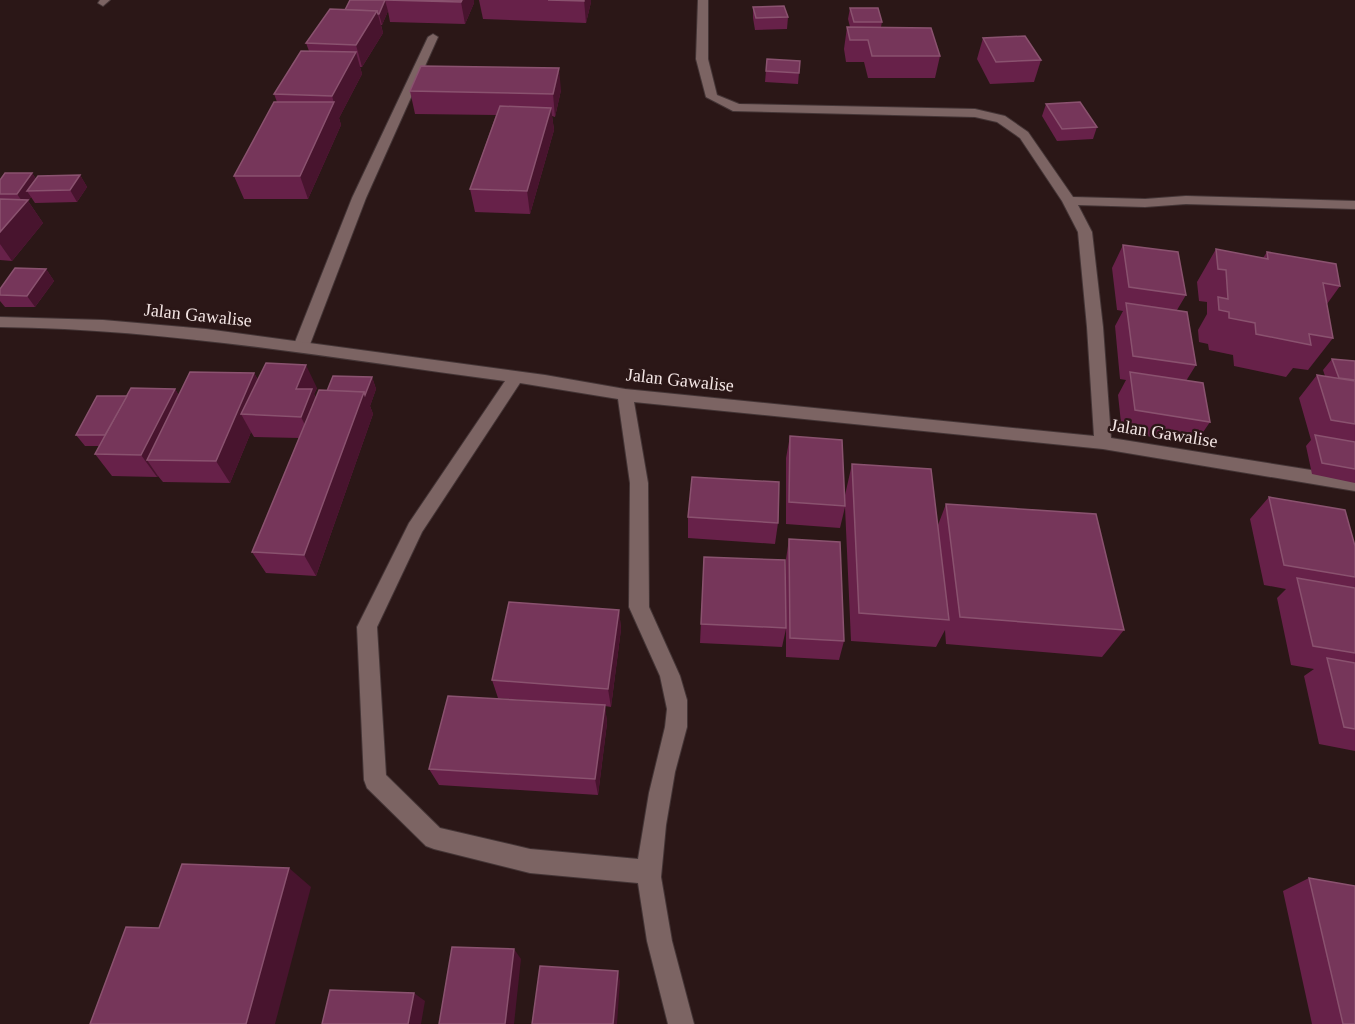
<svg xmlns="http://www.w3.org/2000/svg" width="1355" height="1024" font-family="Georgia,serif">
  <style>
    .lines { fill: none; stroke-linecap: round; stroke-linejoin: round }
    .service-casing { stroke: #443536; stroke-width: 2 }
    .minor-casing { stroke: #443536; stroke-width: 2 }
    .service { fill: #7c6463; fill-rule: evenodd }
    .minor { fill: #7c6463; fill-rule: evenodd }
    .wall { fill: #672149 }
    .shaded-wall { fill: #48142e }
    .building { fill: #76365a; stroke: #8a526f; stroke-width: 1.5 }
    .labels { text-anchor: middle; stroke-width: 5; stroke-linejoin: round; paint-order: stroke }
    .street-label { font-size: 18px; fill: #f4e6e5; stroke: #2b1717 }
  </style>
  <rect width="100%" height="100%" fill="#2b1717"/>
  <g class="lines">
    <!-- service casing -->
    <g class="service-casing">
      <polygon id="service" points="433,34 438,37 366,198 309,347 306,351 296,351 293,347 352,198 428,37"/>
    </g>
    <!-- minor casing -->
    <g class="minor-casing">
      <g id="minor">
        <polygon points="100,0 110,0 103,6 98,3"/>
        <path d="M698 0H708V59L717 95 739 104 975 109 1005 116 1028 132 1073 197 1145 199 1186 196 1355 201V209L1186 204 1145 207 1078 205 1092 232 1103 327 1111 438 1355 477V491L1103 449 634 402 648 483 649 607 680 676 687 700V727L675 772 666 825 661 877 672 941 694 1024H668L647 941 638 883 530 873 434 849 426 846 367 788 364 780 357 627 409 523 505 381C337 359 170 329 0 327V317L103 320 206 329 545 375 625 389 1094 436 1087 327 1078 232 1062 201 1020 138 997 122 975 117 733 111 706 97 696 59ZM520 383 618 399 630 483 629 607 660 676 667 709 665 727 649 793 638 859 530 849 440 828 386 775 377 627 422 532Z"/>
      </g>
    </g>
    <!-- service -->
    <use href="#service" class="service"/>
    <!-- minor -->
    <use href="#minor" class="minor"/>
  </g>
  <!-- wall -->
  <g class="wall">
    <polygon points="350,0 474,0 474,3 465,24 390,22 388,11 382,25 381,25 383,33 362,67 360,67 362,74 339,118 341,125 308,199 244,199 234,176 277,102 274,94 309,51 306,43 345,10"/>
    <polygon points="479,0 591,0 591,2 586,23 483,19"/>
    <polygon points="753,7 788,17 787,29 755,30 753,18"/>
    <polygon points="850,8 882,22 881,27 940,56 935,78 868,78 864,62 846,62 844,49 847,27 850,27 848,19"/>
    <polygon points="983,38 1041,60 1034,82 990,84 977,59"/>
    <polygon points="767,59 800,61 798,84 765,82"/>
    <polygon points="561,90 555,117 552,116 554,130 530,214 475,212 470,189 496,115 415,114 410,91"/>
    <polygon points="1046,104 1097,127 1093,139 1057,141 1042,116"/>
    <polygon points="32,173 36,179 80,175 87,187 77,202 35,203 31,197 28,201 43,223 12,261 0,260 0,180"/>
    <polygon points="1123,245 1186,295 1177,310 1196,365 1186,381 1210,422 1195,444 1122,432 1118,395 1126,380 1120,379 1115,326 1123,311 1117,310 1112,268"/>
    <polygon points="1216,249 1263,258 1267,252 1340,286 1327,304 1333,338 1308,370 1293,368 1286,377 1234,366 1233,355 1209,350 1208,344 1199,342 1198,330 1207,314 1207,302 1199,301 1197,282"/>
    <polygon points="46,269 54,281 35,307 5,307 0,301 0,289"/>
    <polygon points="1332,359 1355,361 1355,483 1312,474 1306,446 1311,440 1299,398 1317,375 1325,376 1323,370"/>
    <polygon points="254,373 258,380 317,388 314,394 316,398 327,391 372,377 376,389 370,406 373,414 316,576 266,573 252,552 299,438 254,437 251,432 230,483 163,482 158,476 157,477 112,476 95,454 99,446 85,446 76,435 127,396 175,389 179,396"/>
    <polygon points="790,436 845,495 852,464 938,525 946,504 1124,630 1102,657 946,644 945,630 936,647 851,641 845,507 840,528 786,524 786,458"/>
    <polygon points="1269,497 1355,577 1355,751 1319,744 1304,676 1314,669 1291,665 1277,598 1286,589 1264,585 1250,519"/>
    <polygon points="688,517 778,523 775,544 688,538"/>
    <polygon points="789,539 844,641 839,660 786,657 786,629 782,647 700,643 704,557 786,613 786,559"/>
    <polygon points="619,610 621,629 611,707 605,706 607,723 598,795 439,785 429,769 562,703 498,698 492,680"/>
    <polygon points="1309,878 1355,1024 1312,1024 1283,891"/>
  </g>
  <!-- shaded-wall -->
  <g class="shaded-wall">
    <polygon points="385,0 388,11 382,25 379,14"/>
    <polygon points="462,0 474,0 474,3 465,24 461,2"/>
    <polygon points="584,0 591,0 591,2 586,23"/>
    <polygon points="377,11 383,33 362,67 356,45"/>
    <polygon points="356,52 362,74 339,118 341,125 308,199 300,176 334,103 332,96"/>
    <polygon points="559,68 561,90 555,117 553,94"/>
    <polygon points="551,108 554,130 530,214 527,191"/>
    <polygon points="32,173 40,185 27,191 31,197 28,201 43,223 12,261 0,244 0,232 24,204 17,194"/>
    <polygon points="80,175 87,187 77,202 70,190"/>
    <polygon points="46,269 54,281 35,307 27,296"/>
    <polygon points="306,365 317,388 314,394 323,412 312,439 301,417 296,389"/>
    <polygon points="254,373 266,396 241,414 251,432 230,483 216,461"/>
    <polygon points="372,377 376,389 370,406 373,414 316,576 304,555 364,392"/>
    <polygon points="175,389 189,412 147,460 158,476 157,477 141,455"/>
    <polygon points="619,610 621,629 611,707 608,689"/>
    <polygon points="605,705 607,723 598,795 595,779"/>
    <polygon points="289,868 311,887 275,1024 246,1024"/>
    <polygon points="514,949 521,959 514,1024 505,1024"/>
    <polygon points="618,971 620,981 617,1024 613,1024"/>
    <polygon points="414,993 425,1001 421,1024 408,1024"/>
  </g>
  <!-- building -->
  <g class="building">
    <polygon points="350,0 385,0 379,14 378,14 377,11 345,10"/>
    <polygon points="385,0 462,0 461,2"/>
    <polygon points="548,0 584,0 584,1"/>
    <polygon points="784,6 788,17 756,18 753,7"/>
    <polygon points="850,8 878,8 882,22 854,22"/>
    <polygon points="330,9 377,11 356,45 306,43"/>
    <polygon points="847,27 931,28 940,56 872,56 868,40 850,40"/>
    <polygon points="1025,36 1041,60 996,62 983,38"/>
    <polygon points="301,51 356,52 332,96 274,94"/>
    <polygon points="767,59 800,61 799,73 766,71"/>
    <polygon points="421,66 559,68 553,94 410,91"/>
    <polygon points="274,102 334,102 300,176 234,176"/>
    <polygon points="1080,102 1097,127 1062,129 1046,104"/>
    <polygon points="500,106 551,108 527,191 470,189"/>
    <polygon points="5,173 32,173 17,194 0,194 0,180"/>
    <polygon points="80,175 70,190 27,191 38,176"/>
    <polygon points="0,199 28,200 0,232"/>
    <polygon points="1123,245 1178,252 1186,295 1129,287"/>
    <polygon points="1216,249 1268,259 1267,252 1336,264 1340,286 1323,283 1333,338 1309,334 1311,345 1256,334 1255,323 1229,318 1229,312 1219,310 1218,297 1228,299 1226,270 1218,269"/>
    <polygon points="15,268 46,269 27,296 0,295 0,289"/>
    <polygon points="1126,303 1187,312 1196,365 1133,356"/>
    <polygon points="1332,359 1355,361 1355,380 1339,378"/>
    <polygon points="266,363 306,365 296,389 312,389 301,417 241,414"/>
    <polygon points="190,372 254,373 216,461 147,460"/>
    <polygon points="1130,372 1203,383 1210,422 1135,410"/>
    <polygon points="1317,375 1355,381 1355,424 1331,420"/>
    <polygon points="333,376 372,377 365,395 364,392 327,391"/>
    <polygon points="131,388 175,389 141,455 95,454"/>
    <polygon points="319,390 364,392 304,555 252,552"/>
    <polygon points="97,396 127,396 105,435 76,435"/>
    <polygon points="1315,435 1355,442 1355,469 1322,463"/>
    <polygon points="790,436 842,440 845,506 789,502"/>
    <polygon points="852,464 931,469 949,620 859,613"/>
    <polygon points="692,477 779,482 778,523 688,517"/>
    <polygon points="1269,497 1345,510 1355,546 1355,577 1284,565"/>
    <polygon points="946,504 1096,514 1124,630 960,617"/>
    <polygon points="789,539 840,542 844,641 790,638"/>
    <polygon points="704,557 785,560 786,628 701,624"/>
    <polygon points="1297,578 1355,588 1355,653 1313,646"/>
    <polygon points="509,602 619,610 608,689 492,680"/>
    <polygon points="1327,658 1355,663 1355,729 1344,727"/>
    <polygon points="448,696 605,705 595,779 429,769"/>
    <polygon points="182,864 289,868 246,1024 90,1024 126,927 159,928"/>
    <polygon points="1309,878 1355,886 1355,1024 1343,1024"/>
    <polygon points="452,947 514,949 505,1024 439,1024"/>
    <polygon points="540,966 618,971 613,1024 532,1024"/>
    <polygon points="330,990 414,993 408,1024 322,1024"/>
  </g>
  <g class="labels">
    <!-- street labels -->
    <g class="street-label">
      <text transform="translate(198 315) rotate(6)" y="6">Jalan Gawalise</text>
      <text transform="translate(680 380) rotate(6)" y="6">Jalan Gawalise</text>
      <text transform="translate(1164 433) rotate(9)" y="6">Jalan Gawalise</text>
    </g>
  </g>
</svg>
